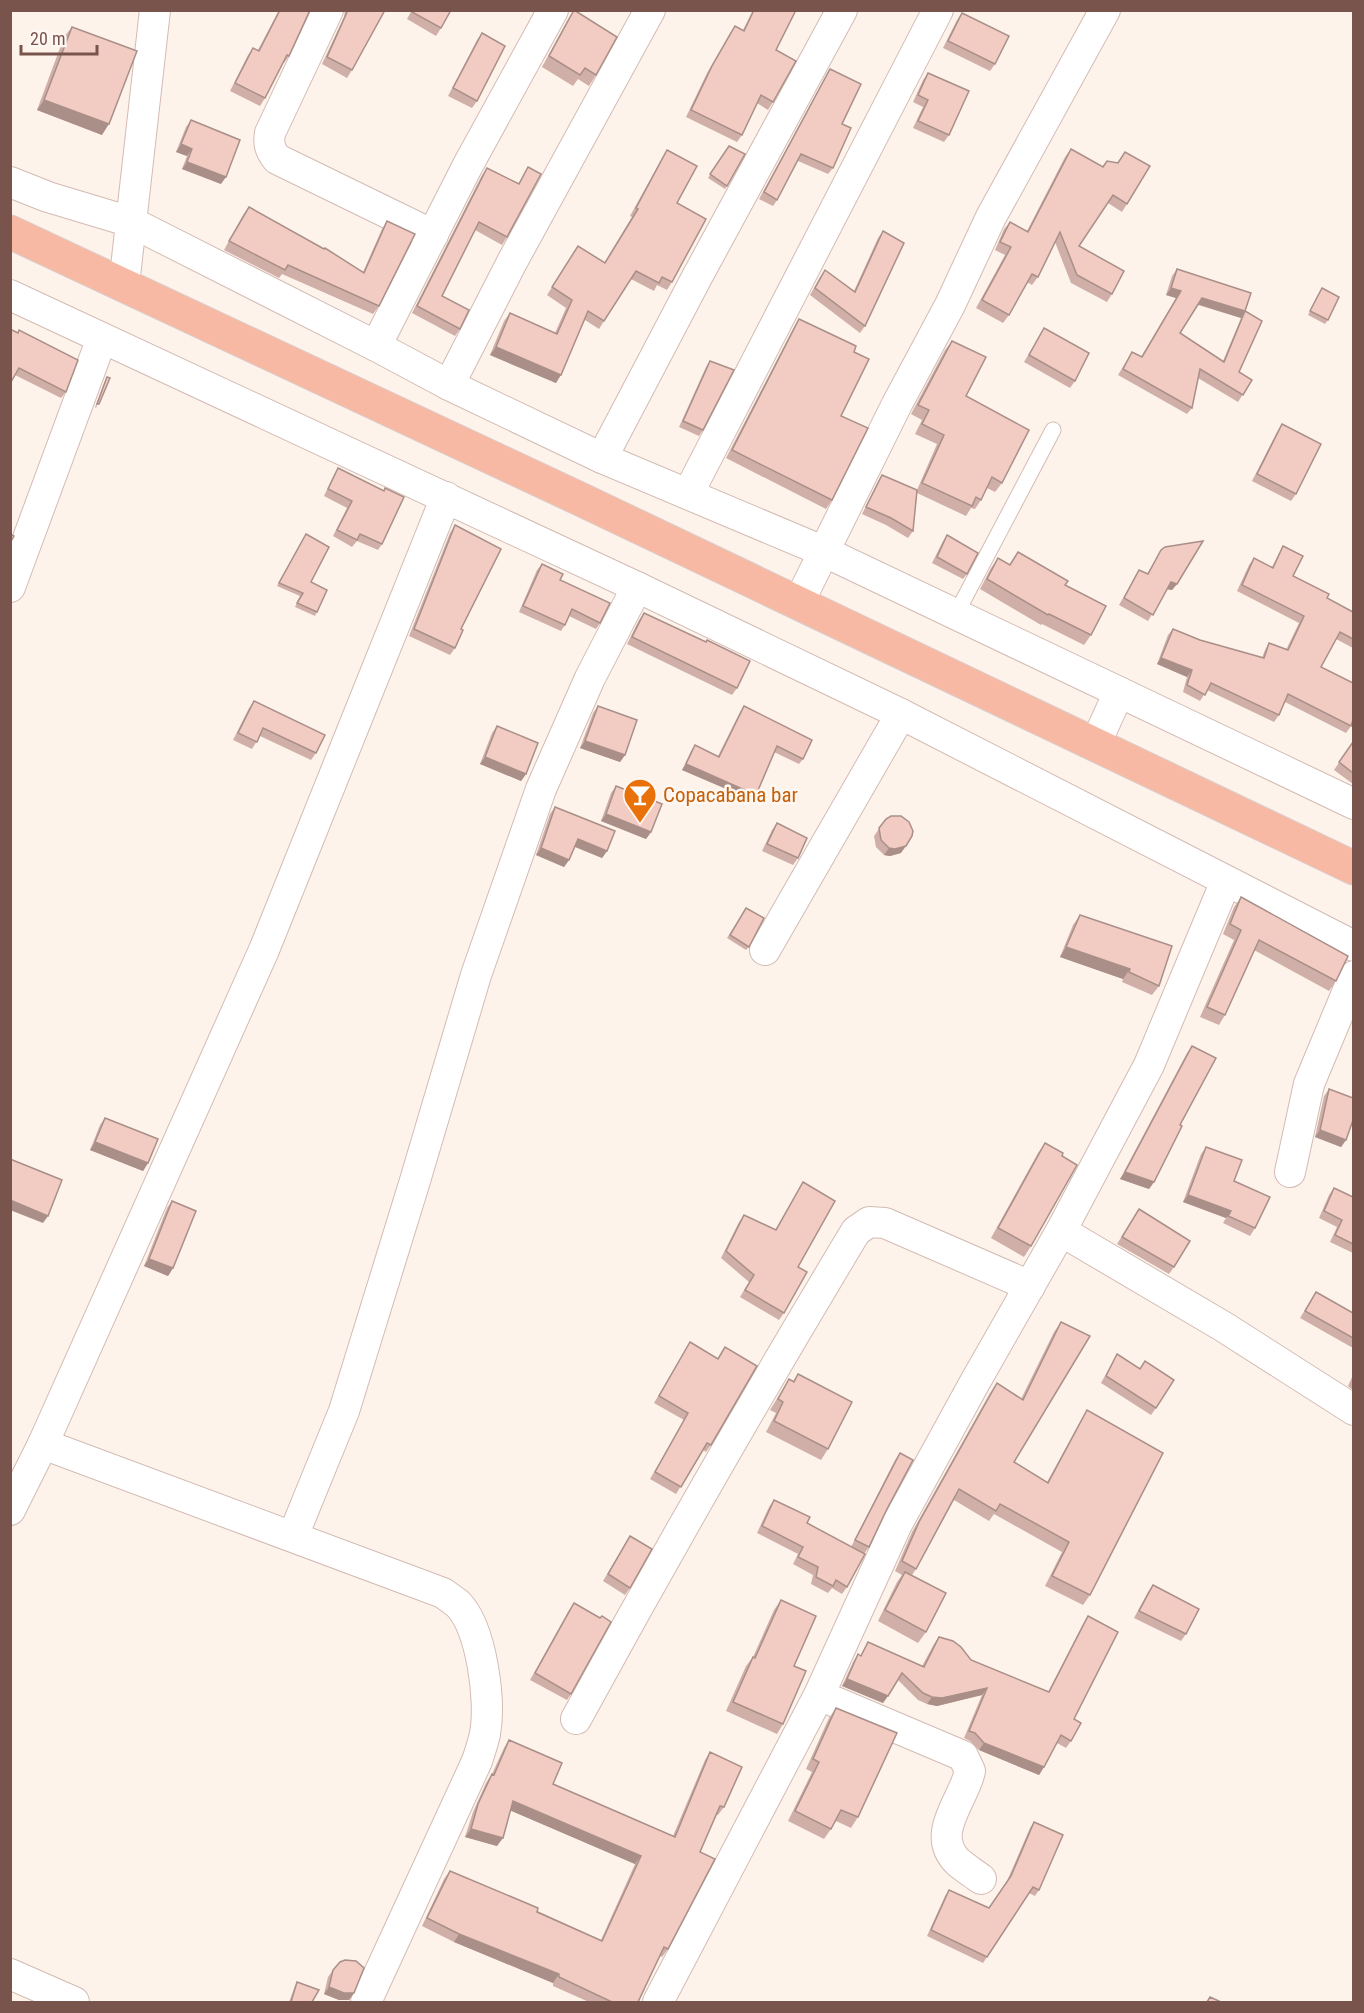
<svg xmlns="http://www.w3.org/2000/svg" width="1364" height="2013" font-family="'Roboto Condensed',sans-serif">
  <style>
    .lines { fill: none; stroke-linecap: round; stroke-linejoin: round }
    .service-casing { stroke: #d3bbb3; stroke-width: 17 }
    .minor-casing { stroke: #d3bbb3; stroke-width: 32 }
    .trunk-casing { stroke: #d9cfcd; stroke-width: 35 }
    .service { stroke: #fff; stroke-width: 15 }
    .minor { stroke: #fff; stroke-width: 30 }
    .trunk { stroke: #f8b9a4; stroke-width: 33 }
    .wall { fill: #d0afa8; fill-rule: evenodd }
    .shaded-wall { fill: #a98f88 }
    .building { fill: #f2ccc3; stroke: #a98f88; stroke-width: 1.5; fill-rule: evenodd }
    .labels { text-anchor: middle; stroke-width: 5; stroke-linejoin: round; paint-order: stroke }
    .food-label { font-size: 21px; fill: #c56008; stroke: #fff7f2; text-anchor: start }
  </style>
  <rect width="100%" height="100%" fill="#fdf3eb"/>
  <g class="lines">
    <!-- service casing -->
    <g class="service-casing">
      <polyline id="service" points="956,614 1053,430"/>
    </g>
    <!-- minor casing -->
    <g class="minor-casing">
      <g id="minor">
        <path d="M328 10 270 133C268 144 270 150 277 159L433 235"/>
        <polyline points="10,182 48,197 131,222 376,346 449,385 602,458 825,552 1354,804"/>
        <polyline points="124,285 155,10"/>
        <polyline points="10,295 637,587 901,714 1354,946"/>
        <polyline points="376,346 468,165 553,10"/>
        <polyline points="449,385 512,262 650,10"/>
        <polyline points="602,458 697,277 842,10"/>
        <polyline points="688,494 938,10"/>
        <polyline points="10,587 102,338"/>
        <polyline points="798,604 897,404 950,305 991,217 1105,10"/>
        <polyline points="1095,745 1119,692"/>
        <polyline points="765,950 901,714"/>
        <polyline points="1290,1172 1309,1084 1354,976"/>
        <polyline points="1061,1231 1224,1327 1354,1410"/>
        <path d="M43 1444 443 1593C447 1596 453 1600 458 1604 482 1629 491 1701 485 1734 483 1743 480 1752 477 1761L366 2002"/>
        <polyline points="10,1510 43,1444 264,950 446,497"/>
        <polyline points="293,1536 344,1411 414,1184 476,975 541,789 590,678 637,587"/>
        <path d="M819 1695 963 1756 970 1771C964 1800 929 1834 958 1862 965 1868 973 1873 981 1879"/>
        <path d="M576 1719C666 1554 759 1392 856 1231L869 1222 885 1223 1030 1286"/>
        <polyline points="10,1974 74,2002"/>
        <polyline points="658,2002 819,1695 897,1524 975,1382 1061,1231 1149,1065 1226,881"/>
      </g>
    </g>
    <!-- trunk casing -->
    <g class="trunk-casing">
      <polyline id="trunk" points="10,232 580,499 1354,868"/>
    </g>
    <!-- service -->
    <use href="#service" class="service"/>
    <!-- minor -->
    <use href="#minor" class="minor"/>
    <!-- trunk -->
    <use href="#trunk" class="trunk"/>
  </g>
  <!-- wall -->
  <g class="wall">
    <polygon points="279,10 310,10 289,56 284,63 283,63 265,98 260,106 230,91 248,55 253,48 258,50"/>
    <polygon points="345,10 385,10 352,70 347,78 322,64 344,17"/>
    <polygon points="412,10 451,10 441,28 436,36 407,19"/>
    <polygon points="574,10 596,75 589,86 578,79 573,86 542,67 567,21"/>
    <polygon points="753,10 796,10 776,50 773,102 768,110 757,103 742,135 737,142 686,117 707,73 730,33 735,26 743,30"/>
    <polygon points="962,13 995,64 990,71 943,48 957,20"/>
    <polygon points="72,27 102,135 37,110 64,37"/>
    <polygon points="482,33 477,101 472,108 448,96 477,40"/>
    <polygon points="830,69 842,124 833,168 828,174 798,161 777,200 773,206 759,199 826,76"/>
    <polygon points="928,73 949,135 944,142 913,128 923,107 913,102 923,80"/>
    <polygon points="191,120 221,184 182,169 187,156 176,152 186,127"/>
    <polygon points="729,146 727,186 725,189 708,178"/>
    <polygon points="1071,149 1102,167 1107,161 1117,163 1125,152 1127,204 1122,212 1108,203 1079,246 1112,294 1107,302 1071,283 1055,242 1038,277 1032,285 1027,282 1009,315 1003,323 976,308 1005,255 995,250 1004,229 1010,222 1027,231 1065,157"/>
    <polygon points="667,150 677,203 672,282 667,290 657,285 654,291 631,279 599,329 585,320 556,383 490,355 504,321 510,313 555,333 566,308 547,295 578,246 604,263 632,217 630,216 662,158"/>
    <polygon points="528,167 507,237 502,245 475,230 442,296 460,329 455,336 412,313 482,175 487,168 518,184"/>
    <polygon points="249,207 363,272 382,229 387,221 379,306 373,314 282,274 279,278 224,250 243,215"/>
    <polygon points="883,231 865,326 860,333 810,295 820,277 825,270 854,291 878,238"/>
    <path d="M1177 269 1245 311 1239 372 1252 380 1238 402 1198 378 1192 408 1187 414 1118 375 1132 352 1141 357 1176 298 1166 295 1172 276ZM1198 305 1241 318 1223 361 1180 333Z"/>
    <polygon points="1322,288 1328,320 1325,324 1308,315"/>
    <polygon points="799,319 854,352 841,416 832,500 826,509 726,458 794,327"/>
    <polygon points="1044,328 1075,381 1070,388 1024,362"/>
    <polygon points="10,329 66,392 61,398 15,375 10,384"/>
    <polygon points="952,341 966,396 1002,483 995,492 987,488 981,500 975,509 971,508 966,516 917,493 913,531 908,538 886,525 862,514 878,482 882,475 917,490 937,444 915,434 922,420 911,414 945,350"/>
    <polygon points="710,361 703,430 699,436 679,427 706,367"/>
    <polygon points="107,377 96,408 95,407 105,381"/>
    <polygon points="1282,424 1296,494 1291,501 1252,481 1277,432"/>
    <polygon points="338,468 382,544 378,550 357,541 352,547 333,536 347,508 324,496 334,475"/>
    <polygon points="455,525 461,629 455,648 450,655 409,636 450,533"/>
    <polygon points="306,534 311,582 317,612 315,616 295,607 300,596 277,586"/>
    <polygon points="947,535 967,574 963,579 932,563 943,541"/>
    <polygon points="1283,546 1293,576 1327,598 1353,612 1353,648 1336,639 1321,667 1351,726 1346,733 1285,702 1279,715 1274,722 1207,690 1200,701 1183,692 1187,677 1157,664 1168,635 1173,629 1200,640 1262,658 1265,650 1269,643 1286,650 1299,623 1237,591 1249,565 1254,558 1272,567 1279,553"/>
    <polygon points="1161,550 1177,584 1172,590 1167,589 1148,621 1119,605 1139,570 1147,574"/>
    <polygon points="1018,552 1065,585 1091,635 1084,645 1042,624 1041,625 980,589 991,568 998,558 1009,565"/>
    <polygon points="542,564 560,580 600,623 596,629 569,616 565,625 561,631 519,612 537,570"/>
    <polygon points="644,613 737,688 732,695 627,644 639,620"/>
    <polygon points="254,701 316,753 311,760 260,736 252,749 233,740 249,708"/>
    <polygon points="598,706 625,755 620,762 580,748 593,713"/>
    <polygon points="744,706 803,759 799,764 774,752 752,800 682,770 691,751 695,745 718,756 740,712"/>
    <polygon points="497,726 526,774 521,781 480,764 492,733"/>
    <polygon points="1353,742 1353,784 1334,770"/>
    <polygon points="616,786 651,832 646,839 601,821 611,793"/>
    <polygon points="555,807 607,851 602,858 575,847 569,860 564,867 536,855 550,814"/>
    <polygon points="886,819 901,853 890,856 884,855 876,847 874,836"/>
    <polygon points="777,823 798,858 793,865 762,851 772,830"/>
    <polygon points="1241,897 1336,981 1329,991 1254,950 1225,1015 1219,1025 1200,1017 1234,940 1223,934 1234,907"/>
    <polygon points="746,908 749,947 746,950 727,938"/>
    <polygon points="1080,915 1159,986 1152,995 1122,982 1123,979 1060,957 1073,925"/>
    <polygon points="1192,1046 1180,1125 1154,1182 1149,1189 1120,1179 1187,1053"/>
    <polygon points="1329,1089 1346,1140 1341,1147 1315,1137 1324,1096"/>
    <polygon points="105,1118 148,1163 143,1171 90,1150 100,1125"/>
    <polygon points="1045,1143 1031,1246 1024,1257 991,1238 1038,1153"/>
    <polygon points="1206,1147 1255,1228 1250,1236 1223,1223 1226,1218 1183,1202 1201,1154"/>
    <polygon points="803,1182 798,1267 784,1313 779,1320 740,1297 749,1282 721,1258 739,1222 744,1215 775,1230"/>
    <polygon points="1334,1188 1353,1197 1353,1253 1330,1242 1337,1227 1319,1218 1329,1195"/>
    <polygon points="172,1201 173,1268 168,1276 144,1266 167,1208"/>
    <polygon points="1139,1209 1174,1267 1169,1274 1117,1244"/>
    <polygon points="1316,1292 1353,1313 1353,1348 1300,1318"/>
    <polygon points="1061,1322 1014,1462 1047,1482 1081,1420 1087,1410 1090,1595 1083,1605 1045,1586 1062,1552 994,1514 989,1521 954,1500 916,1569 912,1575 926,1632 918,1643 878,1621 897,1582 902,1575 895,1571 912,1532 990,1393 997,1383 1021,1399 1054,1332"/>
    <polygon points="690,1342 717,1359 725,1347 711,1445 706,1452 703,1450 676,1494 650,1479 684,1420 654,1403"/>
    <polygon points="1117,1354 1156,1408 1151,1415 1101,1383"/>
    <polygon points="798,1374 828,1449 821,1460 766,1432 776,1413 770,1410 789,1379 793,1381"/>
    <polygon points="1353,1375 1353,1390 1348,1386"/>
    <polygon points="900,1453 887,1509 869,1547 864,1554 847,1587 842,1594 832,1588 828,1593 811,1584 813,1575 793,1564 798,1554 757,1533 769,1507 774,1500 807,1523 851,1547 895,1460"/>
    <polygon points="630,1536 630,1588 625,1595 603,1581"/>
    <polygon points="1153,1585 1186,1634 1181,1641 1134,1618 1148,1592"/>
    <polygon points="781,1600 794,1666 783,1724 777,1734 726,1711 746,1666 753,1657 774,1610"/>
    <polygon points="574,1603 571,1694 567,1700 530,1680 569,1610"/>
    <polygon points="1088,1616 1071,1741 1066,1748 1057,1743 1044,1767 1039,1775 979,1750 970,1741 964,1738 982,1695 937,1706 927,1704 918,1700 898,1680 883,1703 842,1686 853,1662 858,1654 860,1656 868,1642 922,1666 934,1644 939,1637 971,1660 1048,1692 1083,1624"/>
    <polygon points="836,1708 858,1817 851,1828 836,1821 831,1829 824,1839 788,1821 812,1772 806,1769 829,1718"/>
    <polygon points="509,1740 553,1784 673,1836 705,1760 710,1752 724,1807 718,1815 716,1815 700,1852 668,1949 662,1957 660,1956 638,2002 589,2002 553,1986 553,1983 454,1942 422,1926 444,1879 450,1871 601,1940 635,1864 510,1810 497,1846 465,1837 473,1812 486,1783 492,1774 504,1748"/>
    <polygon points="1034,1822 1039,1890 1035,1896 1029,1893 983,1963 927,1936 945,1896 949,1890 989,1908 1007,1881 1030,1828"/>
    <polygon points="333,1970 354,1993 349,2000 339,2000 324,1994 328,1977"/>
    <polygon points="297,1982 312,2002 289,2002 295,1986"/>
  </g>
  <!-- shaded-wall -->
  <g class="shaded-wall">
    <polygon points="44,100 109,124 102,135 37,110"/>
    <polygon points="181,144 192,149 187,156 176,152"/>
    <polygon points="187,162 226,177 221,184 182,169"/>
    <polygon points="1171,288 1181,291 1176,298 1166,295"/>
    <polygon points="1202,298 1245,311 1241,318 1197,304"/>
    <polygon points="496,347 561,375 556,383 490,355"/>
    <polygon points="1171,582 1177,584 1172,590 1166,589"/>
    <polygon points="1161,658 1192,670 1187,677 1157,664"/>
    <polygon points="585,741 625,755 620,762 580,748"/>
    <polygon points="485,757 526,774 521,781 480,764"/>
    <polygon points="686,764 756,795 752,800 682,770"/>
    <polygon points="606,814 651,832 646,839 601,821"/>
    <polygon points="578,839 607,851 602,858 573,846"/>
    <polygon points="906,846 901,853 890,856 884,855 889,848"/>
    <polygon points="541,848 569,860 564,867 536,855"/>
    <polygon points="1066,947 1130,969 1123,979 1060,957"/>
    <polygon points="1320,1130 1346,1140 1341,1147 1315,1137"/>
    <polygon points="95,1142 148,1163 143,1171 90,1150"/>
    <polygon points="1125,1172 1154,1182 1149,1189 1120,1179"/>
    <polygon points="1188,1195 1231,1211 1226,1218 1183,1202"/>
    <polygon points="10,1200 48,1216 43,1223 10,1210"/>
    <polygon points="149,1259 173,1268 168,1276 144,1266"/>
    <polygon points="847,1679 888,1696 883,1703 842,1686"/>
    <polygon points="987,1688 982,1695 937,1706 927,1704 932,1697"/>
    <polygon points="984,1743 1044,1767 1039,1775 979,1750"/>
    <polygon points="513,1801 641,1856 635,1864 507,1809"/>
    <polygon points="471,1829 503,1838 497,1846 465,1837"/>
    <polygon points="459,1934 559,1974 553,1983 454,1942"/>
    <polygon points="329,1987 354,1993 349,2000 339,2000 324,1994"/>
  </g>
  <!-- building -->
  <g class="building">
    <polygon points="280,10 310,10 289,56 287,55 265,98 235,83 253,48 259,51"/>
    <polygon points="348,10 385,10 352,70 327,57"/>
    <polygon points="413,10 451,10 441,28 412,12"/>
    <polygon points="574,10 617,37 596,75 585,68 580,75 549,56"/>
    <polygon points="754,10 796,10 776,50 796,61 773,102 761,95 742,135 691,110 712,66 735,26 744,31"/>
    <polygon points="962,13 1009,36 995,64 948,41"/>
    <polygon points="72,27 137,51 109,124 44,100"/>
    <polygon points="482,33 505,46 477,101 453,88"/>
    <polygon points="830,69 861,84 842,124 851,128 833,168 801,154 777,200 764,192"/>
    <polygon points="928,73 969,91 949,135 918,121 928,100 918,95"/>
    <polygon points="191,120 240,140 226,177 187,162 192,149 181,144"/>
    <polygon points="729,146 745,154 727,186 710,174"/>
    <polygon points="1071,149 1103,167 1107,161 1118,163 1125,152 1150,166 1127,204 1113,195 1079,246 1124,271 1112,294 1077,275 1060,232 1038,277 1032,274 1009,315 982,300 1011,247 1000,242 1010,222 1028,232"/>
    <polygon points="667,150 697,166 677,203 706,219 672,282 662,277 659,283 636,271 604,321 588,311 561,375 496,347 510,313 557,334 572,300 552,287 578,246 605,263 638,209 636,208"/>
    <polygon points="528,167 541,174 507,237 479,222 442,296 469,310 460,329 417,306 487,168 519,184"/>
    <polygon points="249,207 324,249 325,248 364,273 387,221 415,234 379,306 288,265 285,270 229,241"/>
    <polygon points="883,231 904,243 865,326 815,288 825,270 855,292"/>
    <path d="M1177 269 1251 293 1245 311 1262 321 1239 372 1252 380 1243 395 1200 369 1192 408 1123 369 1132 352 1142 357 1181 291 1171 288ZM1202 298 1245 311 1224 362 1180 333Z"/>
    <polygon points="1322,288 1339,297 1328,320 1310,311"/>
    <polygon points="799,319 856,346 854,352 869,359 841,416 868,428 832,500 732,450"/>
    <polygon points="1044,328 1089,353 1075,381 1029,355"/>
    <polygon points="10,329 18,333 19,330 78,360 66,392 19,368 11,382 10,382"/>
    <polygon points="952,341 986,357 966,396 1029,430 1002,483 992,477 981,500 976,497 972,506 922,483 944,435 922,424 929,410 918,405"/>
    <polygon points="710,361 734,370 703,430 683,421"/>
    <polygon points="107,377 110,378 99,404 97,404"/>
    <polygon points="1282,424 1321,444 1296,494 1257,474"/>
    <polygon points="338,468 384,491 385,488 404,497 382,544 360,534 357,540 337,530 352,501 328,489"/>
    <polygon points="882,475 917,490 913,531 891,518 866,507"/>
    <polygon points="455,525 501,549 461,629 463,630 455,648 414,629"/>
    <polygon points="10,534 14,536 10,543"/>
    <polygon points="306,534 329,547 311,582 327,590 317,612 297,603 303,593 279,583"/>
    <polygon points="947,535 978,553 967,574 937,557"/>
    <polygon points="1203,541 1177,584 1171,582 1153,615 1124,598 1139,570 1148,574 1161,550 1165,547"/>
    <polygon points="1283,546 1303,556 1293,576 1329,594 1327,598 1353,612 1353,639 1340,632 1321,667 1353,683 1353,720 1351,726 1288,694 1279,715 1211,683 1205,695 1187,685 1192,670 1161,658 1173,629 1200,640 1264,658 1269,643 1288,650 1304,616 1242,585 1254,558 1273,568"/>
    <polygon points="1018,552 1068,581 1065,585 1106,606 1091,635 1049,614 1048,615 987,579 998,558 1010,565"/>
    <polygon points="542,564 563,574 560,580 610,603 600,623 572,609 565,625 523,606"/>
    <polygon points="644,613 706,642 707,640 750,661 737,688 632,637"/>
    <polygon points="254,701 325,735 316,753 263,728 257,742 238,733"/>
    <polygon points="598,706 637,720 625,755 585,741"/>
    <polygon points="744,706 812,740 803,759 777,746 756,795 686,764 695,745 719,757"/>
    <polygon points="497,726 538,743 526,774 485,757"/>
    <polygon points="1353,742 1353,773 1339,762"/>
    <polygon points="616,786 662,804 651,832 606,814"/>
    <polygon points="555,807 615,831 607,851 578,839 569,860 541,848"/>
    <polygon points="891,816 901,816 909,822 913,831 912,836 906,846 895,849 889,848 881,840 879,828 886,819"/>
    <polygon points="777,823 807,838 798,858 767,844"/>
    <polygon points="1241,897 1348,956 1336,981 1259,940 1225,1015 1207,1007 1241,930 1230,924"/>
    <polygon points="746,908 764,918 749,947 730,935"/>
    <polygon points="1080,915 1172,946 1159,986 1129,972 1130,969 1066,947"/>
    <polygon points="1192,1046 1216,1058 1180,1125 1182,1126 1154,1182 1125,1172"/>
    <polygon points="1329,1089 1353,1098 1353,1120 1346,1140 1320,1130"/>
    <polygon points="105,1118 158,1139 148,1163 95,1142"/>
    <polygon points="1045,1143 1063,1153 1062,1156 1077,1165 1031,1246 998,1228"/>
    <polygon points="1206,1147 1242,1160 1234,1181 1270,1197 1255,1228 1228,1216 1231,1211 1188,1195"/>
    <polygon points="10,1159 62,1180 48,1216 10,1200"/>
    <polygon points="803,1182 835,1201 798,1267 807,1272 784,1313 745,1290 754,1275 726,1251 744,1215 776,1230"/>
    <polygon points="1334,1188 1353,1197 1353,1244 1335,1235 1342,1220 1324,1211"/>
    <polygon points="172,1201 196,1211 173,1268 149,1259"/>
    <polygon points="1139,1209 1190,1241 1174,1267 1122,1237"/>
    <polygon points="1316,1292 1353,1313 1353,1338 1305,1311"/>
    <polygon points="1061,1322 1090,1336 1014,1462 1048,1483 1087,1410 1163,1453 1090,1595 1052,1576 1069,1542 1000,1504 996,1511 959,1489 916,1569 902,1561 919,1522 997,1383 1023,1400"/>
    <polygon points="690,1342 718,1359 725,1347 757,1366 711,1445 707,1443 681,1487 655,1472 688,1413 659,1396"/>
    <polygon points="1117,1354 1140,1369 1145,1361 1174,1380 1156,1408 1106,1376"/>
    <polygon points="798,1374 852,1402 828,1449 774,1421 783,1402 778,1399 789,1379 794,1382"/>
    <polygon points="900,1453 913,1460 887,1509 869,1547 855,1540"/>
    <polygon points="774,1500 810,1517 807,1523 865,1554 847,1587 836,1580 833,1586 816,1577 818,1567 798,1557 803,1547 762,1526"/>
    <polygon points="630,1536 652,1549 630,1588 608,1574"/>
    <polygon points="905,1572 946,1593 926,1632 885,1610"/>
    <polygon points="1153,1585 1199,1609 1186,1634 1139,1611"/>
    <polygon points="781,1600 816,1616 794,1666 806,1671 783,1724 733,1702 753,1657 755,1658"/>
    <polygon points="574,1603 600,1618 602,1616 611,1622 571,1694 535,1673"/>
    <polygon points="1088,1616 1118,1632 1074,1719 1081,1723 1071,1741 1061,1735 1044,1767 984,1743 975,1733 969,1731 987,1688 942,1698 932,1697 923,1693 902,1673 888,1696 847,1679 858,1654 861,1656 868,1642 924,1667 939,1637 953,1641 961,1647 971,1660 1049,1692"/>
    <polygon points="836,1708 897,1733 858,1817 841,1810 831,1829 795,1811 819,1762 813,1759"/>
    <polygon points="509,1740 562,1763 553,1784 675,1837 710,1752 742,1767 724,1807 720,1806 700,1852 715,1859 668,1949 664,1947 638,2002 612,2002 559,1977 559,1974 459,1934 427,1918 450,1871 538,1908 537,1912 602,1941 641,1856 513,1801 503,1838 471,1829 478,1804 492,1774 494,1775"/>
    <polygon points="1034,1822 1063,1835 1039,1890 1033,1887 987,1957 931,1930 949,1890 989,1908 1011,1876"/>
    <polygon points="345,1960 356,1961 364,1968 354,1993 344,1993 329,1987 333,1970 340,1962"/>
    <polygon points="297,1982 319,1990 312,2002 291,2002"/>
    <polygon points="1210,1997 1221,2002 1207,2002"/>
  </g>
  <!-- icons -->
  <defs>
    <g id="bar-pin" transform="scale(1.725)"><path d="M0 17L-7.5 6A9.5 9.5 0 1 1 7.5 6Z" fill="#e8710a" stroke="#fff7f2"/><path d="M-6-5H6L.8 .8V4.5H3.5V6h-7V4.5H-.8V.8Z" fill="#fff"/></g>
  </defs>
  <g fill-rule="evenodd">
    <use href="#bar-pin" x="640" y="795"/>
  </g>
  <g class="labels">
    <!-- food labels -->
    <g class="food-label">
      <text x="663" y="802">Copacabana bar</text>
    </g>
  </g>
  <!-- border -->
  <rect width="1364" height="2013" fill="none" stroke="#79544d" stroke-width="24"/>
  <!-- scale -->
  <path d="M21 45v9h76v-9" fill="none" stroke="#79544d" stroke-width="3"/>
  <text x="30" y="45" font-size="18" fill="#79544d" stroke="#fff7f2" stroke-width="4.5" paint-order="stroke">20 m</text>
</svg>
